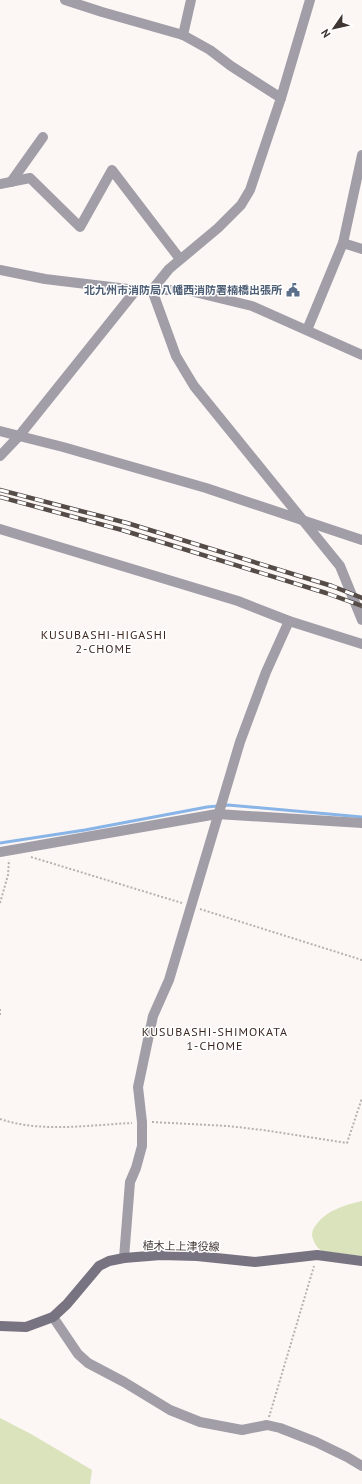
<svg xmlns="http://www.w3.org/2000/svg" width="362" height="1484" font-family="'PT Sans','Noto Sans JP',sans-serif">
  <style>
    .green { fill: #dae3bb }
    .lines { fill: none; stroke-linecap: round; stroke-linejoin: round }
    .stream { stroke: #88b4e7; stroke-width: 3 }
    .path { stroke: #b7b1ae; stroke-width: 2; stroke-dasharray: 2 2; stroke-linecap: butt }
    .minor { stroke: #a19ea8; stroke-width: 10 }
    .tertiary { stroke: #a19ea8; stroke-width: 10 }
    .secondary { stroke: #787381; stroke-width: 10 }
    .rail-casing { stroke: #554c48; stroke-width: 4.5 }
    .rail { stroke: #fff; stroke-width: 3; stroke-dasharray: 9; stroke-linecap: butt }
    .labels { text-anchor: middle; stroke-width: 3; stroke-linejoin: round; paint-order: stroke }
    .service-label { font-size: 11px; font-weight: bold; fill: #4e5e75; stroke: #fff; text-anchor: end }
    .street-label { font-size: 11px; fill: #3f3531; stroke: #fff }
    .neighbourhood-label { font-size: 12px; letter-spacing: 1px; fill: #3c2821; stroke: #fff }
  </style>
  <rect width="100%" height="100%" fill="#fcf7f5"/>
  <!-- green -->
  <g class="green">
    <path d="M362 1201V1256L322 1251C317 1248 315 1244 313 1239 311 1234 313 1228 316 1225 327 1210 345 1205 362 1201Z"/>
    <polygon points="0,1418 31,1434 92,1470 90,1484 0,1484"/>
  </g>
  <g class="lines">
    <!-- stream -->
    <polyline class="stream" points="0,843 85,830 207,807 228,805 362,817"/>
    <!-- path -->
    <g class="path">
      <polyline points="31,857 182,903"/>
      <polyline points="0,903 8,875 9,860"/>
      <polyline points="200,909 362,960"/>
      <polyline points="0,1009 0,1016"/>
      <path d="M0 1119C41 1133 89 1125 132 1123"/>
      <polyline points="152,1122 228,1126 263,1130 347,1143 362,1098"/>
      <polyline points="269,1417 314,1266"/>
    </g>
    <!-- minor -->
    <g class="minor">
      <polyline points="65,0 102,12 183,35 210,50 231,66 281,98"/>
      <polyline points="183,35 191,0"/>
      <polyline points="11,182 43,137"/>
      <polyline points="0,184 30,178 80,227 112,170 180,259"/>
      <polyline points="343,243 362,249"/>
      <polyline points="307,330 343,243 362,155"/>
      <polyline points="0,431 63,447 206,488 362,540"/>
      <polyline points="0,529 238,601 289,621 362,644"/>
      <polyline points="0,852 217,814 362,823"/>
      <polyline points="124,1258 130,1182 136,1168 142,1146 142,1122 138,1087 153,1016 169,980 240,742 266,672 289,621"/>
      <polyline points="53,1317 78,1354 88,1363 124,1382 170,1410 200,1422 242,1430 267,1425 280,1428 316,1442 347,1457 362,1466"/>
    </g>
    <!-- tertiary -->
    <g class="tertiary">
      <polyline points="0,270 45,279 136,290 186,290 252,306 362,355"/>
      <polyline points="152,290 176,356 194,386 340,566 362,620"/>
      <polyline points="152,290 169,269 218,228 241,205 250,190 281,98 310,0"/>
      <polyline points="0,456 19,436 136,290"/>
    </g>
    <!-- secondary -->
    <polyline class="secondary" points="0,1326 26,1327 53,1317 67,1304 99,1266 109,1261 124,1258 161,1255 197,1256 255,1262 317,1255 362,1261"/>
    <!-- rail casing -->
    <g class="rail-casing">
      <g id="rail">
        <polyline points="0,490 127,523 332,586 362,598"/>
        <polyline points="0,497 122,530 326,593 362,606"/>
      </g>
    </g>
    <!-- rail -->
    <use href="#rail" class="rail"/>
  </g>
  <!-- icons -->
  <defs>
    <g id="civic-bare" transform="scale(1.08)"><path d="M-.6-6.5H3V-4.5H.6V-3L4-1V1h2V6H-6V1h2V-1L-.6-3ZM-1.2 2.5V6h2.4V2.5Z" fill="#5c6f8a" stroke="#fff" stroke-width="2.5" paint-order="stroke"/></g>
  </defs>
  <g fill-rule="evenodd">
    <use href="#civic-bare" x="293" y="290"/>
  </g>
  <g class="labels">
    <!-- service labels -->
    <g class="service-label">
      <text x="282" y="294">北九州市消防局八幡西消防署楠橋出張所</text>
    </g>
    <!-- street labels -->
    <g class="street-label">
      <text transform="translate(181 1246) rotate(1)" y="4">植木上上津役線</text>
    </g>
    <!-- neighbourhood labels -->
    <g class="neighbourhood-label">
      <text x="104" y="639">KUSUBASHI-HIGASHI<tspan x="104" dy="14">2-CHOME</tspan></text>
      <text x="215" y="1036">KUSUBASHI-SHIMOKATA<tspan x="215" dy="14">1-CHOME</tspan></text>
    </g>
  </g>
  <!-- north arrow -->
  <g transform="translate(334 28) rotate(236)" stroke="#ffffff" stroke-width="3" paint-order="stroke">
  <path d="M0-3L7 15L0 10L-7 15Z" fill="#3f3531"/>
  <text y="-6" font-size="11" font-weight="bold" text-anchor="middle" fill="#3f3531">N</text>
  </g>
</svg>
